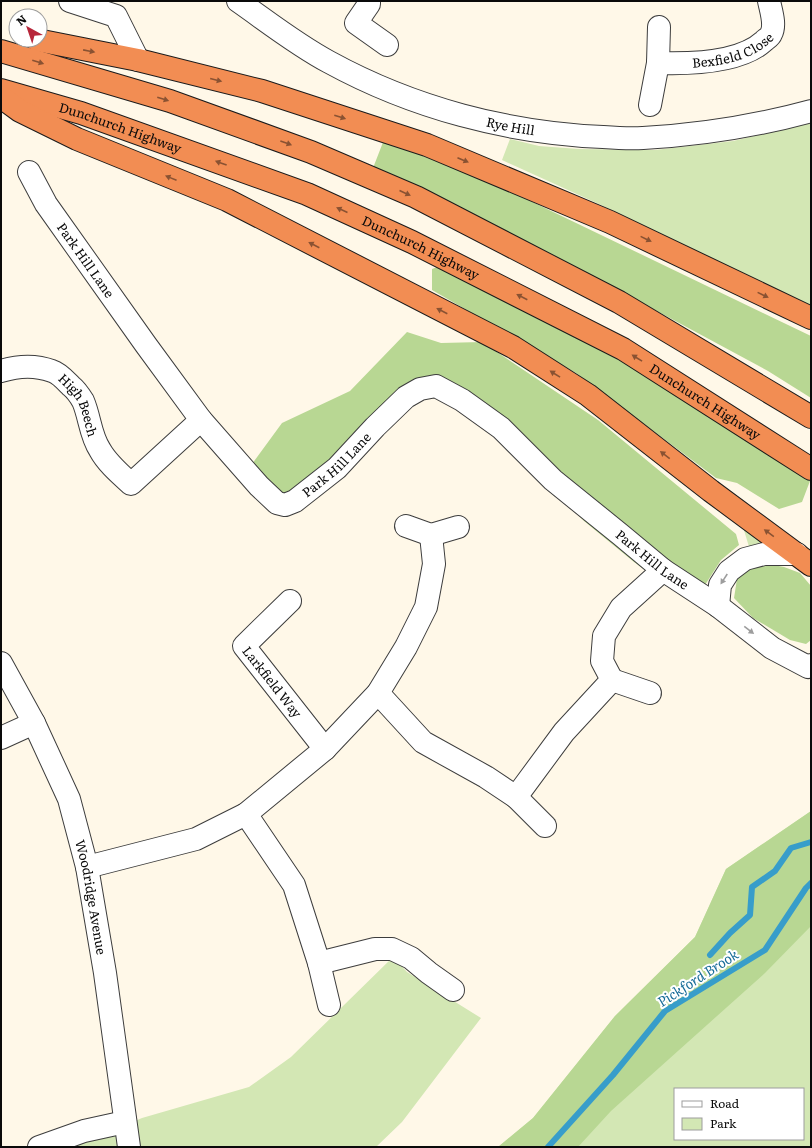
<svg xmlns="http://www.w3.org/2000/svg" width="812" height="1148" font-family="Literata,serif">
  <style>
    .green { fill: #d3e7b4; fill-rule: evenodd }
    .forest { fill: #b8d793 }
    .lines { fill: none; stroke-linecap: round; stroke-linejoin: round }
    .stream { stroke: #379dca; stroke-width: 6 }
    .minor-casing { stroke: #3d3d3d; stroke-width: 24 }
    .highway-casing { stroke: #1b1b1b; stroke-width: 24 }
    .minor { stroke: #fff; stroke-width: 22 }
    .highway { stroke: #f28d53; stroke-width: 22 }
    .oneway { fill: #8a5232 }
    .oneway2 { fill: #9d9d9d }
    .labels { text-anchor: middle; stroke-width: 4; stroke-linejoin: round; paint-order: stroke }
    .street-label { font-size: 13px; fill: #0a0a0a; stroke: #fff }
    .water-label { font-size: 14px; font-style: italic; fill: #176c98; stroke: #fff }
  </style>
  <rect width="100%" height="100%" fill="#fff8e8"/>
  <!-- green -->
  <g class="green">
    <polygon points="811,123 811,308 601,205 502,160 510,139 539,146 579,149 655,150 733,141"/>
    <polygon points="743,527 770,547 750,550"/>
    <path d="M811 811V1147H498L533 1118 615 1016 695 937 726 869ZM675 1089H803V1139H675Z"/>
    <polygon points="393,957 407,972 481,1018 402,1122 376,1147 73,1147 142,1118 249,1087 291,1057"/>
  </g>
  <!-- forest -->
  <g class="forest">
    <polygon points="387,132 811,336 811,398 768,371 616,289 373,168"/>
    <polygon points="440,266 616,354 743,433 810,481 802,502 779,509 737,483 716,478 576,373 432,290 432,269"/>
    <polygon points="407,332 441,343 482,342 598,420 736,534 739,545 721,560 705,585 661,582 634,562 584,521 540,476 436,386 396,413 297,511 252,464 282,423 350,391"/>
    <polygon points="768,564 784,567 800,573 811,586 811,640 806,644 790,640 753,618 734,598 737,579 750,567"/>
    <polygon points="811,811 811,926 765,973 611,1111 578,1147 498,1147 533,1118 615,1016 695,937 726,869"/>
  </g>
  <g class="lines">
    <!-- stream -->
    <g class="stream">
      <polyline points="710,955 730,933 750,915 752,887 775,871 791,848 811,842"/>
      <polyline points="548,1147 613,1075 665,1011 765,950 806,888 811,883"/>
    </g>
    <!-- minor casing -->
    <g class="minor-casing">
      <g id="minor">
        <polyline points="70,1 116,16 138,60"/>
        <path id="s1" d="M238 1C268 22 297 45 329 62 413 108 508 133 603 137 616 138 630 139 643 138 699 135 756 126 811 111"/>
        <polyline points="369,1 369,4 356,23 387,45"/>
        <path id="s2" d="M658 63C689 64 740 63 764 41 766 39 770 37 771 34 776 25 771 11 769 1"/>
        <polyline points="650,105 658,63 659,27"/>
        <path id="s3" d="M29 172 46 204 146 345 201 420 259 486 277 503 285 505 295 501 337 468 375 427 406 397 420 389 436 386 462 400 501 428 553 480 621 535 663 570 718 606 772 648 808 667 811 665"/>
        <path id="s4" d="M1 371C17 366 36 365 52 371 59 373 66 381 71 386 76 390 80 396 83 401 90 417 90 435 100 450 107 463 120 474 131 484L201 420"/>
        <polyline points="406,526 431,535 458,527"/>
        <path id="s5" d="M290 601 244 646 325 749"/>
        <polyline points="718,606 720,585 729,571 745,559 764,554 797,554"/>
        <path id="s6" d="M1 663 34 723 69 799 87 867 105 973 129 1147"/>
        <polyline points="612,680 650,693"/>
        <polyline points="378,693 423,742 486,777 516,797 564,732 612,680 602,661 604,636 621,608 663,570"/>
        <polyline points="1,738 34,723"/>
        <polyline points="516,797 545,826"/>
        <polyline points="246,814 294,885 319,963 329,1005"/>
        <polyline points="87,867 196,839 246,814 325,749 378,693 406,647 426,607 434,564 431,535"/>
        <polyline points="319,963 375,949 392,949 411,958 429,973 453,990"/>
        <polyline points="39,1147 84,1131 125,1122"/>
      </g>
    </g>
    <!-- highway casing -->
    <g class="highway-casing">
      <g id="highway">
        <polyline points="37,40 138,60 262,91 427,145 610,222 811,318"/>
        <polyline points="1,51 170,101 311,152 416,197 619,302 811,417"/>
        <path id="s7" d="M1 90 81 113 307 194 412 242 623 349 811 469"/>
        <polyline points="1,97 20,111 77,139 227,200 513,347 588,395 711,491 811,565"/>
      </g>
    </g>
    <!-- minor -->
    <use href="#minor" class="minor"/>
    <!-- highway -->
    <use href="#highway" class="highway"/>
  </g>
  <!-- one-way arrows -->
  <defs><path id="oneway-solid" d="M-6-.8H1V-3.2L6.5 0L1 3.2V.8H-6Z"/></defs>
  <g class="oneway">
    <use href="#oneway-solid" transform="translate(89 51) rotate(11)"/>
    <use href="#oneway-solid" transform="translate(38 62) rotate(17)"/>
    <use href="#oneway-solid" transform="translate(216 80) rotate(14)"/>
    <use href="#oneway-solid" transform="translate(163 99) rotate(17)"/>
    <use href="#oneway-solid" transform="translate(340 117) rotate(18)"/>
    <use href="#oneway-solid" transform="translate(286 143) rotate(20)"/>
    <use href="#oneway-solid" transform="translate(463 160) rotate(23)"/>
    <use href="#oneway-solid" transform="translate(221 163) rotate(-160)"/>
    <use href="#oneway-solid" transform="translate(171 178) rotate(-158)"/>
    <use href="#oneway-solid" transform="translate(405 193) rotate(24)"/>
    <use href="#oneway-solid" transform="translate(342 210) rotate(-156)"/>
    <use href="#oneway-solid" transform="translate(646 239) rotate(26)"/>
    <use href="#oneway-solid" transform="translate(314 245) rotate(-153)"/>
    <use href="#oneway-solid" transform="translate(763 295) rotate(26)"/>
    <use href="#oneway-solid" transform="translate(522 297) rotate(-153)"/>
    <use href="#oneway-solid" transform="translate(442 311) rotate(-153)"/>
    <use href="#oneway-solid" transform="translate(637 358) rotate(-148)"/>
    <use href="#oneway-solid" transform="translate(555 374) rotate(-148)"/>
    <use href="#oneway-solid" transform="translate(665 455) rotate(-142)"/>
    <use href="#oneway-solid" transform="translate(769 533) rotate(-144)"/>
  </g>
  <g class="oneway2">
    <use href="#oneway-solid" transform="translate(724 579) rotate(123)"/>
    <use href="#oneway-solid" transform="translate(749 630) rotate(38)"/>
  </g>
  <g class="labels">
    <!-- street labels -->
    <g class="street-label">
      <text dy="5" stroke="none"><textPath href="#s2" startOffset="77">Bexfield Close</textPath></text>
      <text dy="5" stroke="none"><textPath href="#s1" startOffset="303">Rye Hill</textPath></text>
      <text dy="5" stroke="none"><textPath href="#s7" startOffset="125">Dunchurch Highway</textPath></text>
      <text dy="5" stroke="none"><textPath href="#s7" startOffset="449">Dunchurch Highway</textPath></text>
      <text dy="5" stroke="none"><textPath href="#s3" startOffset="105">Park Hill Lane</textPath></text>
      <text dy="5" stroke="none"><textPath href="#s7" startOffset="773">Dunchurch Highway</textPath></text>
      <text dy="5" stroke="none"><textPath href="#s4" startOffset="97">High Beech</textPath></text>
      <text dy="5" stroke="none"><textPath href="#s3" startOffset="489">Park Hill Lane</textPath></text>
      <text dy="5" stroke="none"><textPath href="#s3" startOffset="897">Park Hill Lane</textPath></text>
      <text dy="5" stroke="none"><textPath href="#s5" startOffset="110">Larkfield Way</textPath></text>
      <text dy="5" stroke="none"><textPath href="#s6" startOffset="253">Woodridge Avenue</textPath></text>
    </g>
    <!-- water labels -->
    <g class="water-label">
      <text transform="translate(698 978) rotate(-33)" y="5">Pickford Brook</text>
    </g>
  </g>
  <!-- border -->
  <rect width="812" height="1148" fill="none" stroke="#0a0a0a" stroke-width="4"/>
  <!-- legend -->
  <rect x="674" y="1088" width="130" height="52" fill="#ffffff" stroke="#9d9d9d"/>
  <rect x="682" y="1101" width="20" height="6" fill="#ffffff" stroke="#9d9d9d"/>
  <text x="710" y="1108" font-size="12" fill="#0a0a0a">Road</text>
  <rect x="682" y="1118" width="20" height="12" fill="#d3e7b4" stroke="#9d9d9d"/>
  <text x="710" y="1128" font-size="12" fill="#0a0a0a">Park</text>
  <!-- north arrow -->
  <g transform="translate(28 28) rotate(320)"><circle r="19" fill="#ffffff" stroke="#9d9d9d"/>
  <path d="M0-3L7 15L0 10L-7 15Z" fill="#b7263a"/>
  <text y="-6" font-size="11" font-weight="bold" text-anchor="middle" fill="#0a0a0a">N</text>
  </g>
</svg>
